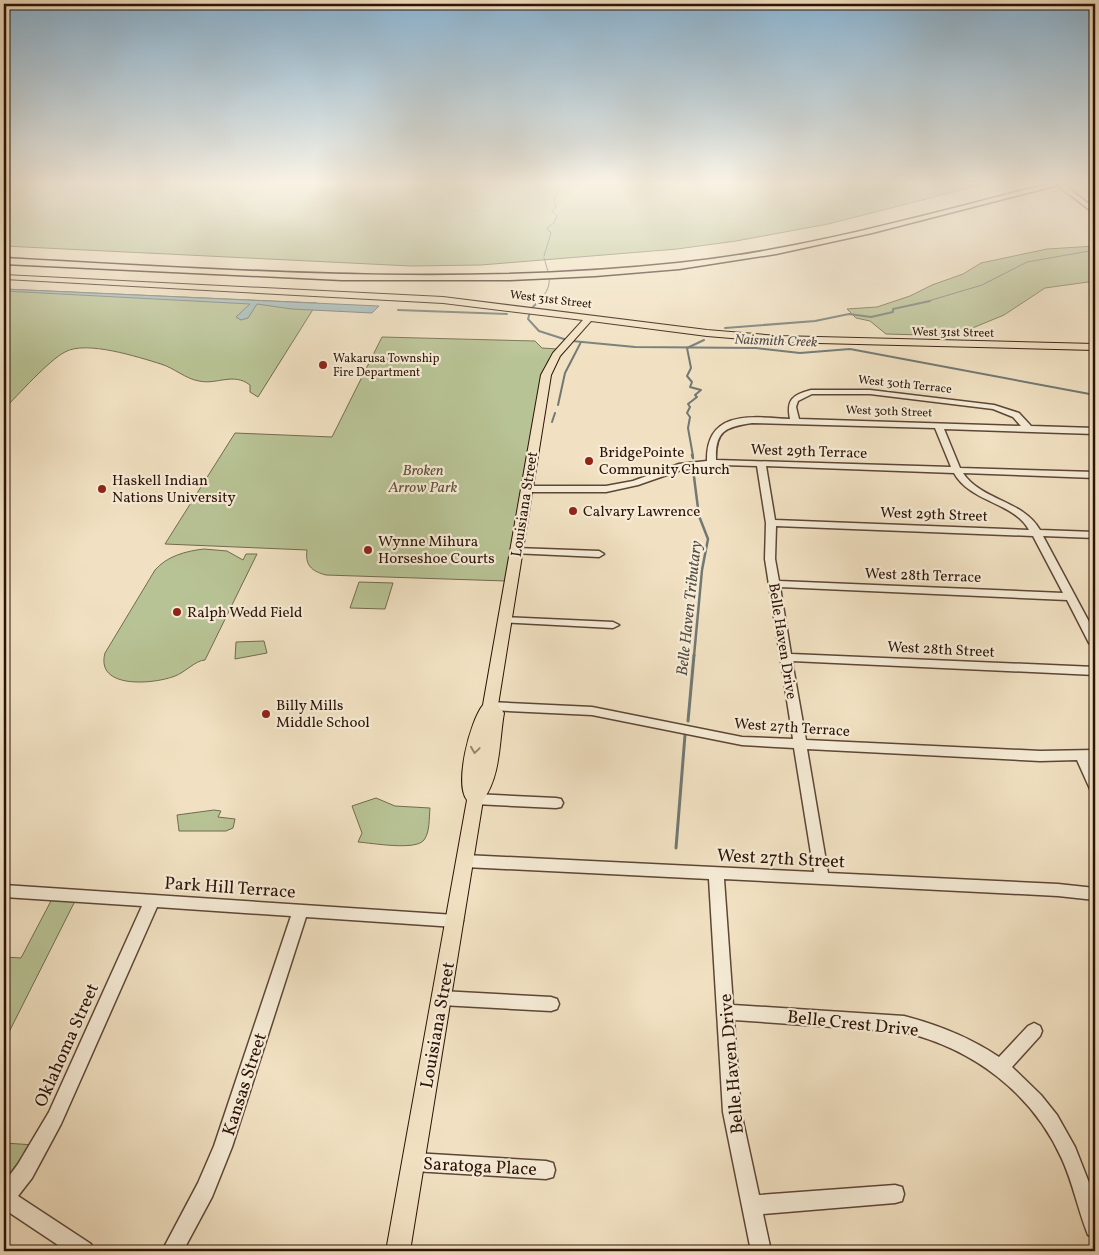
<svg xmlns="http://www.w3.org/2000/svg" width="1099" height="1255" font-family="Vollkorn,serif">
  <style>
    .green { fill: #b8c395; stroke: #726b4e }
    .water { fill: #9fbbbd; stroke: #717874 }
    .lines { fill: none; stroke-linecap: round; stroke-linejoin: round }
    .stream-far3 { stroke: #717874; stroke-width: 1 }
    .stream-far2 { stroke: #717874; stroke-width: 2 }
    .stream-far1 { stroke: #717874; stroke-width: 2.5 }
    .stream { stroke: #717874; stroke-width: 3 }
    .minor-casing { stroke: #5e4636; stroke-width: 3 }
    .major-casing { stroke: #2d1307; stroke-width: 2 }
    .highway-casing { stroke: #2d1307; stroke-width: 3 }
    .minor { fill: #f6ecd7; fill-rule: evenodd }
    .major { fill: #f1e1c2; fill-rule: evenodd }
    .highway { fill: #f1e1c2; fill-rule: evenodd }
    .minor-bridge-casing { stroke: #5e4636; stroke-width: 8; stroke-linecap: butt }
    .minor-bridge { stroke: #f6ecd7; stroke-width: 6 }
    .oneway { stroke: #99846e }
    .poi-dot { fill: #8f2418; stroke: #f6ecd7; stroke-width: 2 }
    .labels { text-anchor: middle; stroke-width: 4.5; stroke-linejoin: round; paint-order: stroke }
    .far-street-label { font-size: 12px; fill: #2d1307; stroke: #f6ecd7 }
    .far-poi-label { font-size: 12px; fill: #2d1307; stroke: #f6ecd7; text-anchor: start }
    .far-water-label { font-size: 14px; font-style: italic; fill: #554e47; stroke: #f6ecd7 }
    .street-label { font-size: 15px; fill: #2d1307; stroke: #f6ecd7 }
    .poi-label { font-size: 15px; fill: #2d1307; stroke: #f6ecd7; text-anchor: start }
    .park-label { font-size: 15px; font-style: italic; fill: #5e5139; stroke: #f6ecd7 }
    .water-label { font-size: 16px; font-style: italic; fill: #554e47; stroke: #f6ecd7 }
    .near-street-label { font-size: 18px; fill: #2d1307; stroke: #f6ecd7 }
  </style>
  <rect width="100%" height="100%" fill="#f1e1c2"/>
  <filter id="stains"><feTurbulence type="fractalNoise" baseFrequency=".004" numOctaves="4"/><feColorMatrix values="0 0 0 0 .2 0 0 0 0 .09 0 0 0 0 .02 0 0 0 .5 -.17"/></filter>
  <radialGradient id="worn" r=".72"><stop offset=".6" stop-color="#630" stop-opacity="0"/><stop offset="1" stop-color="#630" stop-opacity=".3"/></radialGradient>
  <!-- green -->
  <g class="green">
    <polygon points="4,183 989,183 828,224 736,241 677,249 481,265 411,266 4,246"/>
    <polygon points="1095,246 1095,281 1045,288 1004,315 970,329 961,336 886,334 870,321 856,318 847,309 877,307 910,296 932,285 963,274 981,263 1047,249"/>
    <path d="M4 289 317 303 258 397 250 392V385C233 372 217 385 199 381 186 379 174 368 161 364 138 357 86 340 65 352 49 360 18 395 4 409Z"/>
    <path d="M382 337 535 341 542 348 557 349 548 361 541 378 506 581 326 575C311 571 305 565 307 550L165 544 235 433 332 437Z"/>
    <path d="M204 549 227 551 243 560 246 554H257L205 660C196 660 184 673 175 676 155 684 95 690 105 653L155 570C167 556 186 551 204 549Z"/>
    <polygon points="359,582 393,583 385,609 350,608"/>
    <polygon points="264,641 267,653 235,659 236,642"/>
    <path d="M376 798 395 806 430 808C429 818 430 832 424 840 416 851 372 843 358 842L362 833 352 806Z"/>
    <polygon points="214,810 221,811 218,817 235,819 233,828 226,831 179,831 177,815"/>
    <polygon points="52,899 75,901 4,1042 4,957 21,958"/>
    <polygon points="4,1143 35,1145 4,1186"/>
  </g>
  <!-- water -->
  <polygon class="water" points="4,289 379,306 372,313 292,309 257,304 248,318 241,320 236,317 250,304 4,291"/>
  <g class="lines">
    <!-- stream-far3 -->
    <g class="stream-far3">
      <polyline points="544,256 551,233 547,228 554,223 557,216 552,211 556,208 554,198 562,183"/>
      <path d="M538 302C554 286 550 278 544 258"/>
      <polyline points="925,302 982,285 1027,262 1095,250"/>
    </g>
    <!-- stream-far2 -->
    <g class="stream-far2">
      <polyline points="539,301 531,309 528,319 539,331 567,340"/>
      <polyline points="398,310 507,314"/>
      <polyline points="725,328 815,321 849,314 871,317 893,312 893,309 930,301"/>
      <polyline points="572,341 635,347 756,348 800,353 850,349 1095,395"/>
      <polyline points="558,405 565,373 581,342"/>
      <polyline points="552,422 555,413"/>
      <polyline points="693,456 688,428 690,417 687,413 690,407 688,404 697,397 695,395 701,390 690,387 692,382 687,376 691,368 687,348 704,340"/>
    </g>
    <!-- stream-far1 -->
    <g class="stream-far1">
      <polyline points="692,455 693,458"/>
      <polyline points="693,469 699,516 708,539 702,570 694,656"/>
    </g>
    <!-- stream -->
    <g class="stream">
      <polyline points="688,721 694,655"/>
      <polyline points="676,848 685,735"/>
    </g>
    <!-- minor casing -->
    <g class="minor-casing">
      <g id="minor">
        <polygon points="1068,191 1072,191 1095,209 1095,214 1068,193"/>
        <path d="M811 390H870L994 405 1019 413 1031 426 1095 428V434L944 429 960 468 1095 472V478L963 473C982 501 1023 500 1040 530L1095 532V538L1043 536 1095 633V647L1089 643 1067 600 780 587 791 654 1095 667V675L792 661 806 740 1040 751 1095 750V760H1090L1095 771V791L1090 789 1077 760 1040 761 807 749 828 873 1058 884 1095 888V900L1058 896 724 879 733 1005 904 1016C939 1025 969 1037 999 1057L1028 1026 1034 1023 1040 1026 1042 1031 1040 1036 1012 1067 1041 1095 1057 1115 1075 1147 1095 1198V1238L1088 1235C1078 1210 1073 1183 1062 1159 1032 1093 974 1049 904 1032L734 1020 741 1112 759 1195 895 1185 902 1187 904 1194 902 1201 895 1203 763 1214 771 1251H751L723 1112 709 879 465 867 460 865 458 861 460 857 465 855 814 872 794 748 742 745 592 715 490 710 486 709 484 706 486 703 490 702 592 707 742 737 793 739 765 559 766 523 757 466 722 465 681 470 638 485 606 492H527L522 489 527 486H606L633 481 679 464 707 461C706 409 753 417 790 419 786 399 793 395 811 390ZM812 394H870L993 409 1013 417 1021 426 799 419 796 407 798 401ZM752 423 935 428 951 467 716 460C715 431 725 427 752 423ZM766 466 954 473C971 503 1014 502 1029 530L775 520ZM776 526 1033 536 1063 593 779 581 775 559Z"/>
        <polygon points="516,548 599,551 604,554 599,557 512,553 511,551 512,549"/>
        <polygon points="505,617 613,622 619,625 613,628 501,622 499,620"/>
        <polygon points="475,794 556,798 561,799 563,803 561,807 556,808 475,804 470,803 468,799 470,795"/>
        <polygon points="4,885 455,915 460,917 463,921 460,925 455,927 306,917 232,1147 212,1197 183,1251 162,1251 198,1183 214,1146 291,916 157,907 61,1124 32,1178 18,1196 91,1244 94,1251 67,1251 4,1209 4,1183 18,1164 49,1112 142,906 4,897"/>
        <polygon points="441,991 551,997 557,999 559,1004 557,1009 551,1011 441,1005 435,1003 433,998 435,993"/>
        <polygon points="414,1153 546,1161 553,1163 555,1170 553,1177 546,1179 414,1171 407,1169 405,1162 407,1155"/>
      </g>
    </g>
    <!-- major casing -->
    <g class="major-casing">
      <path id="major" d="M4 275 443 297 707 330 778 336 1095 344V350L778 342 707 336 591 321 560 356 551 375 498 705 504 713C499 741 501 776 483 800L410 1251H386L467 800C454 784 470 721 483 705L541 375 553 353 583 320 443 303 4 279Z"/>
    </g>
    <!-- highway casing -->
    <g class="highway-casing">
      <path id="highway" d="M1052 183H1066L872 233 776 254 679 269 595 276 510 280H342L4 264V258C228 270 454 287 678 263 805 250 928 214 1052 183Z"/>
    </g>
    <!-- minor -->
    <use href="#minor" class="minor"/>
    <!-- major -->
    <use href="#major" class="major"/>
    <!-- highway -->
    <use href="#highway" class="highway"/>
    <!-- minor-bridge casing -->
    <g class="minor-bridge-casing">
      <polyline id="minor-bridge" points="1059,183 1070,192"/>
    </g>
    <!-- minor-bridge -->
    <use href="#minor-bridge" class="minor-bridge"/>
  </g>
  <!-- one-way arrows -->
  <defs><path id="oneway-chevron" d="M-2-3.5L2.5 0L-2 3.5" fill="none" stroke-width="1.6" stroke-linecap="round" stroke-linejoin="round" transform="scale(1.25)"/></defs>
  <use class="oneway" href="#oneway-chevron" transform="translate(475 750) rotate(98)"/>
  <!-- sky -->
  <linearGradient id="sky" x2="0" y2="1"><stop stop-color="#8bb7d7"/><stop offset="0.51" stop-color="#f9f2e4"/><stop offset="1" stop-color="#f9f2e4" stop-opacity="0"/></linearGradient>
  <rect width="1099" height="359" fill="url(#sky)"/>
  <!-- markers -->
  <g class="poi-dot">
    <circle cx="323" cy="365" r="5"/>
    <circle cx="589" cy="461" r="5"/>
    <circle cx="102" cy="489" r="5"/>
    <circle cx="573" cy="511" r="5"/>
    <circle cx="368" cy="550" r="5"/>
    <circle cx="177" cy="612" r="5"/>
    <circle cx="266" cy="714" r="5"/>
  </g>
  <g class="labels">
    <!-- far-street labels -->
    <g class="far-street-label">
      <text transform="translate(551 299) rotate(7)" y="4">West 31st Street</text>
      <text transform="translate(953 332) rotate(1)" y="4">West 31st Street</text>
      <text transform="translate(905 384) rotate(6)" y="4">West 30th Terrace</text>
      <text transform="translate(889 411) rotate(2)" y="4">West 30th Street</text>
    </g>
    <!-- far-poi labels -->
    <g class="far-poi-label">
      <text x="333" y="362">Wakarusa Township<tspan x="333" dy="14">Fire Department</tspan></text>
    </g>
    <!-- far-water labels -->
    <g class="far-water-label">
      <text transform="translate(776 340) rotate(2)" y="5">Naismith Creek</text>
    </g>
    <!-- street labels -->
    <g class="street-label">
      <text transform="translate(809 451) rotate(2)" y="5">West 29th Terrace</text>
      <text transform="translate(524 504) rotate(-81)" y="5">Louisiana Street</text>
      <text transform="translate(934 514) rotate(2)" y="5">West 29th Street</text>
      <text transform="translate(923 575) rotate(2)" y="5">West 28th Terrace</text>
      <text transform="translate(783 641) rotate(81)" y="5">Belle Haven Drive</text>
      <text transform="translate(941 649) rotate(3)" y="5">West 28th Street</text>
      <text transform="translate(792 727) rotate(4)" y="5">West 27th Terrace</text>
    </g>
    <!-- poi labels -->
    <g class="poi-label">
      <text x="599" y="457">BridgePointe<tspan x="599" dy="17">Community Church</tspan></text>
      <text x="112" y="485">Haskell Indian<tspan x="112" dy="17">Nations University</tspan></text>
      <text x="583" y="516">Calvary Lawrence</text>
      <text x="378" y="546">Wynne Mihura<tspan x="378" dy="17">Horseshoe Courts</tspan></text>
      <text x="187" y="617">Ralph Wedd Field</text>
      <text x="276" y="710">Billy Mills<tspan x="276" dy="17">Middle School</tspan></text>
    </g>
    <!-- park labels -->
    <g class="park-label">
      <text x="423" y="475">Broken<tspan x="423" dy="17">Arrow Park</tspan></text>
    </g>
    <!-- water labels -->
    <g class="water-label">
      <text transform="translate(688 608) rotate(-84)" y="6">Belle Haven Tributary</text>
    </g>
    <!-- near-street labels -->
    <g class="near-street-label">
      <text transform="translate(781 858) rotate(3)" y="6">West 27th Street</text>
      <text transform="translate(230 887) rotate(4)" y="6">Park Hill Terrace</text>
      <text transform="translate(853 1023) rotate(6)" y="6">Belle Crest Drive</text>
      <text transform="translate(437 1025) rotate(-80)" y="6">Louisiana Street</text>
      <text transform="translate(66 1045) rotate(-66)" y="6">Oklahoma Street</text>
      <text transform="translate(731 1064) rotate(-95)" y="6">Belle Haven Drive</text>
      <text transform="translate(244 1084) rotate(-72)" y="6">Kansas Street</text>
      <text transform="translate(480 1166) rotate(3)" y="6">Saratoga Place</text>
    </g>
  </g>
  <!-- margin -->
  <rect width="1099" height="1255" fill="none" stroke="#f1e1c2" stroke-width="20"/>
  <rect x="5" y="5" width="1089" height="1245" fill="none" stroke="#2d1307" stroke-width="2.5"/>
  <rect x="10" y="10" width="1079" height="1235" fill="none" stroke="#2d1307"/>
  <rect width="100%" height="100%" filter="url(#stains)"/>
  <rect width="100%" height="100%" fill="url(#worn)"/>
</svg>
